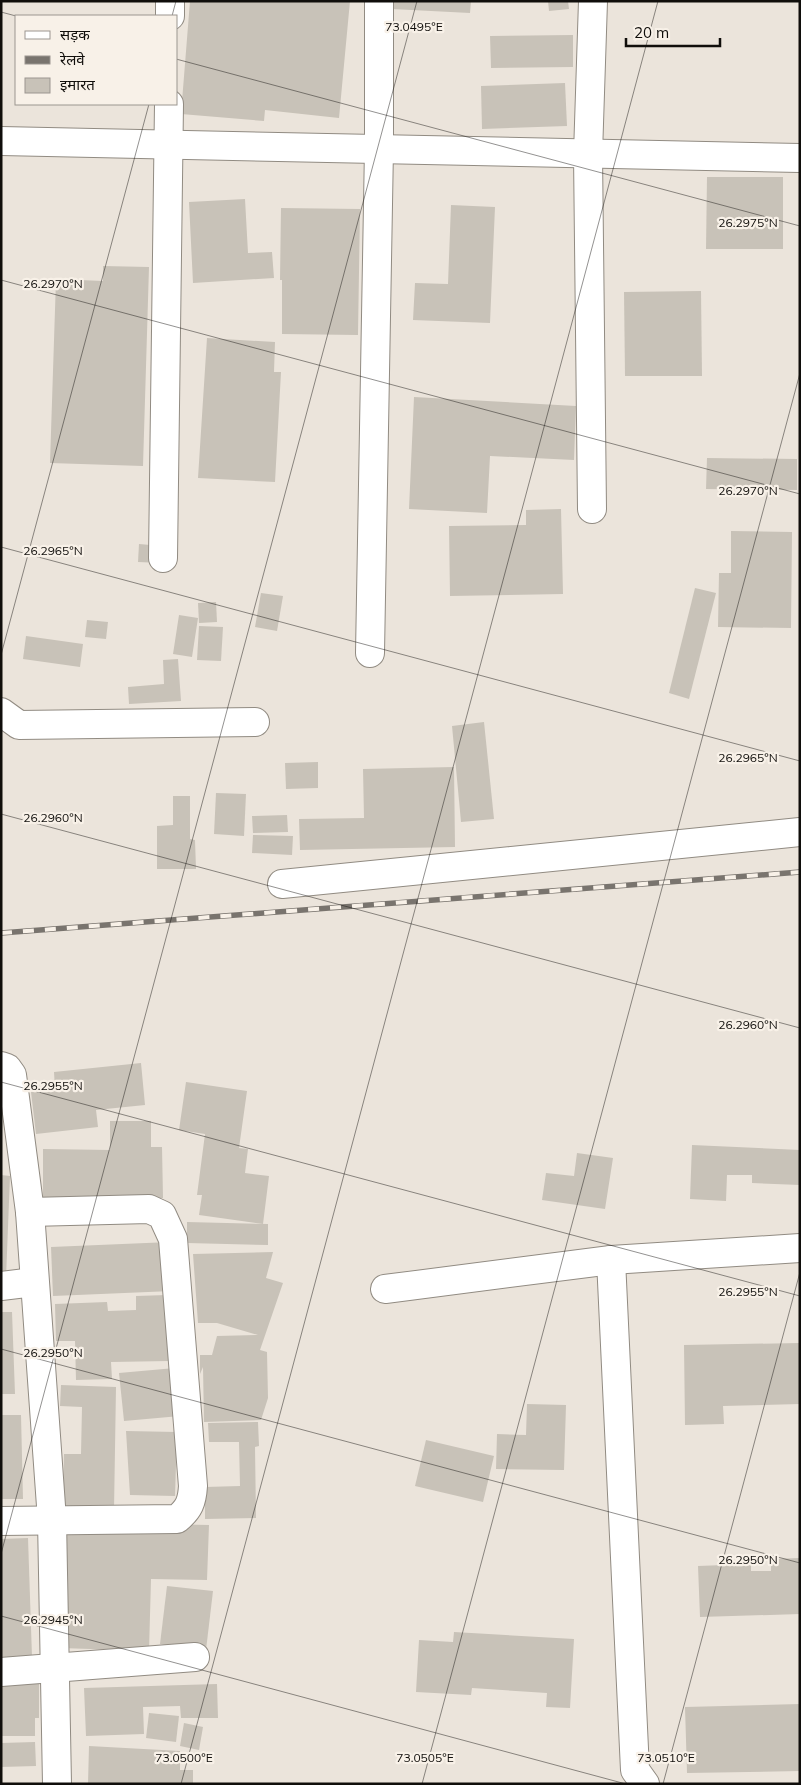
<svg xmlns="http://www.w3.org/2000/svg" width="801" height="1785" font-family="Mulish,'Noto Sans Devanagari',sans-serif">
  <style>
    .building { fill: #c8c2b8 }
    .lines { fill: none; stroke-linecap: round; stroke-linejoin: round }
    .street-casing { stroke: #918b82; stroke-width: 30 }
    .street { stroke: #fff; stroke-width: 28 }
    .rail-casing { stroke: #79746e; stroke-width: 5.5 }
    .rail { stroke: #f8f1e8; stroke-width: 4; stroke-dasharray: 11; stroke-linecap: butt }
    .ticks { fill: none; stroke: #100e0b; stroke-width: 1; stroke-opacity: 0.45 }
    .ticks-label { font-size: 12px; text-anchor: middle; fill: #100e0b; stroke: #f8f1e8; stroke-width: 4.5; stroke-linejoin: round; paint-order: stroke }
  </style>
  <rect width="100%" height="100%" fill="#ebe4db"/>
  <!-- building -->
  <g class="building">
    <polygon points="190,1 350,1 339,118 265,110 264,121 181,114"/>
    <polygon points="392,1 471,1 470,13 392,9"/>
    <polygon points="548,1 568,1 569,9 549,11"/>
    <polygon points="573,35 573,67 491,68 490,36"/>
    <polygon points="565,83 567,126 482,129 481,86"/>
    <polygon points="707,177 783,177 783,249 706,249"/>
    <polygon points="245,199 248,253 272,252 274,278 193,283 189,202"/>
    <polygon points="451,205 495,207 490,323 413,320 415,283 448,284"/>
    <polygon points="281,208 360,209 358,335 282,334 282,280 280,280"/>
    <polygon points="103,266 149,267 143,466 50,463 56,279 103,281"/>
    <polygon points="701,291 702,376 625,376 624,292"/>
    <polygon points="207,338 275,342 274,372 281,372 275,482 198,478"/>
    <polygon points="414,397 576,406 574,460 490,456 487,513 409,509"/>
    <polygon points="707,458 797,459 797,490 706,489"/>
    <polygon points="561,509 563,594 450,596 449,526 526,525 526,510"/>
    <polygon points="731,531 792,532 791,628 718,627 719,573 731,573"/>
    <polygon points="139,544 162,546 161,563 138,562"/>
    <polygon points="695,588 716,593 689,699 669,693"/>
    <polygon points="261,593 283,596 277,631 255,627"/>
    <polygon points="216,602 217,622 199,623 198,603"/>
    <polygon points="179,615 198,618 192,657 173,654"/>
    <polygon points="87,620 108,622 106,639 85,637"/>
    <polygon points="199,626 223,627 221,661 197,660"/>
    <polygon points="26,636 83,644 80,667 23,659"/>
    <polygon points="178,659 181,701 129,704 128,687 164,684 163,660"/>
    <polygon points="484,722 494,819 461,822 452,726"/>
    <polygon points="318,762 318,788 286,789 285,763"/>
    <polygon points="454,767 455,847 300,850 299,819 364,818 363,769"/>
    <polygon points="216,793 246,794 244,836 214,834"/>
    <polygon points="173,796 190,796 190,839 195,840 196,869 157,869 157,826 173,825"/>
    <polygon points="287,815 288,832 253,833 252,816"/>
    <polygon points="253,835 293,836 292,855 252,853"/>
    <polygon points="141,1063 145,1105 96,1110 98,1127 36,1134 31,1092 55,1089 54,1072"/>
    <polygon points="186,1082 247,1091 239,1148 248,1149 245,1173 269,1176 263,1224 199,1215 202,1195 197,1195 205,1134 179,1130"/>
    <polygon points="110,1121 151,1121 151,1147 162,1147 163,1198 111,1198 43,1203 43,1149 110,1150"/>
    <polygon points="692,1145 800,1150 800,1185 752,1183 752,1175 727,1175 726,1201 690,1199"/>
    <polygon points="577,1153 613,1158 605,1209 542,1200 546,1173 574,1176"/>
    <polygon points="1,1175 10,1176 6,1278 1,1277"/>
    <polygon points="187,1222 268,1224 268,1245 187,1243"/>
    <polygon points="170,1242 172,1291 53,1296 51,1247"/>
    <polygon points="273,1252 266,1278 283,1283 260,1350 267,1352 268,1398 261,1420 204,1422 203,1367 200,1374 200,1355 212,1355 217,1336 258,1335 217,1323 198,1323 193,1254"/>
    <polygon points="167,1295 169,1361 111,1362 112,1379 76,1380 75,1341 56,1341 55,1304 107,1302 108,1311 136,1310 136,1296"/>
    <polygon points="1,1312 12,1312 15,1394 1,1394"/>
    <polygon points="800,1343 800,1404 723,1406 724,1424 685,1425 684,1345"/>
    <polygon points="175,1368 180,1416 124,1421 119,1373"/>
    <polygon points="61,1385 116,1387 114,1510 63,1508 64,1454 81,1454 82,1407 60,1406"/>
    <polygon points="527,1404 566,1405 564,1470 496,1469 497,1434 526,1435"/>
    <polygon points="1,1415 21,1415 23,1499 1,1499"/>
    <polygon points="258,1422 259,1446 255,1447 256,1518 205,1519 205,1487 240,1486 239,1442 209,1442 208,1423"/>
    <polygon points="126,1431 177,1432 175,1496 130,1495"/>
    <polygon points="426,1440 494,1456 483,1502 415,1486"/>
    <polygon points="63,1522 209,1525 207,1580 151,1579 149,1651 61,1648"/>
    <polygon points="28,1538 32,1657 1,1658 1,1539"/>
    <polygon points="800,1558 800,1614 700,1617 698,1566 751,1564 751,1571 771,1571 771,1559"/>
    <polygon points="167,1586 213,1591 206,1650 160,1644"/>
    <polygon points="454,1632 574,1639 570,1708 546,1707 547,1693 472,1688 471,1695 416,1692 419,1640 453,1642"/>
    <polygon points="1,1682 39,1682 39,1718 35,1718 35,1736 1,1736"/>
    <polygon points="217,1684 218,1718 181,1718 180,1706 143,1707 144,1734 86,1736 84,1688"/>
    <polygon points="800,1704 800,1771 687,1773 685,1707"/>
    <polygon points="149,1713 179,1716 176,1742 146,1738"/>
    <polygon points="184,1723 203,1727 199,1750 180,1746"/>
    <polygon points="35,1742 36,1766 1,1767 1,1743"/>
    <polygon points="89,1746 180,1751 180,1770 193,1770 193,1784 88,1784"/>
  </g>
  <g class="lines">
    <!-- street casing -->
    <g class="street-casing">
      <g id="street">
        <polyline points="170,16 170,1"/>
        <polyline points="1,141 800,158"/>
        <polyline points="592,509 588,154 593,1"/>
        <polyline points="163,558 169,104"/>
        <polyline points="370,653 379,148 379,1"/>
        <polyline points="1,712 19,725 255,722"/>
        <polyline points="282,884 800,832"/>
        <polyline points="1,1066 7,1068 12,1075 30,1212 52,1520 57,1784"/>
        <polyline points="611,1260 635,1770 645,1784"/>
        <polyline points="1,1286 34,1282"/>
        <polyline points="385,1289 611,1260 800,1248"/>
        <path d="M1 1521 177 1519C189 1509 192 1502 193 1486L173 1239 162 1215 149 1209 30 1212"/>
        <polyline points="1,1672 195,1657"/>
      </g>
    </g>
    <!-- street -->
    <use href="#street" class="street"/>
    <!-- rail casing -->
    <g class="rail-casing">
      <polyline id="rail" points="1,933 800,872"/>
    </g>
    <!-- rail -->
    <use href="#rail" class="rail"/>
  </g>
  <!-- ticks -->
  <path class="ticks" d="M1 12 16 16M172 16 176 1M176 59 800 226M1 280 800 494M1 547 800 761M1 655 149 104M1 814 800 1028M1 1082 800 1296M1 1349 800 1563M1 1554 417 1M1 1616 626 1784M181 1784 658 1M422 1784 800 373M663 1784 800 1272"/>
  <g class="ticks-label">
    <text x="414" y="31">73.0495°E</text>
    <text x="748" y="227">26.2975°N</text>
    <text x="53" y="288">26.2970°N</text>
    <text x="748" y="495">26.2970°N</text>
    <text x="53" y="555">26.2965°N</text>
    <text x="748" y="762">26.2965°N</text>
    <text x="53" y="822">26.2960°N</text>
    <text x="748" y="1029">26.2960°N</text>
    <text x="53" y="1090">26.2955°N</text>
    <text x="748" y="1296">26.2955°N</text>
    <text x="53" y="1357">26.2950°N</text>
    <text x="748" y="1564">26.2950°N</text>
    <text x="53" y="1624">26.2945°N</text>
    <text x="184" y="1762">73.0500°E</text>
    <text x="425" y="1762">73.0505°E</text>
    <text x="666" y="1762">73.0510°E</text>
  </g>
  <!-- border -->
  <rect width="801" height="1785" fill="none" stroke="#100e0b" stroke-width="5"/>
  <!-- legend -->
  <rect x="15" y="15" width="162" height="90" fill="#f8f1e8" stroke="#9b9690"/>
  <rect x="25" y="31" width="25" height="8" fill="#ffffff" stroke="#9b9690"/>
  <text x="60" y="40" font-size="15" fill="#100e0b">सड़क</text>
  <rect x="25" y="56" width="25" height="8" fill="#79746e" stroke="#9b9690"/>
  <text x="60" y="65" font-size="15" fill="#100e0b">रेलवे</text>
  <rect x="25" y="78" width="25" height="15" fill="#c8c2b8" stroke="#9b9690"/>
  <text x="60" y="90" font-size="15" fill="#100e0b">इमारत</text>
  <!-- scale -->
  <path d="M626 38v8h94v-8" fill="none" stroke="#100e0b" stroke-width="2.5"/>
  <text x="634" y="38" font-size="15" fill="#100e0b" stroke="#f8f1e8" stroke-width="4" paint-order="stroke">20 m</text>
</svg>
